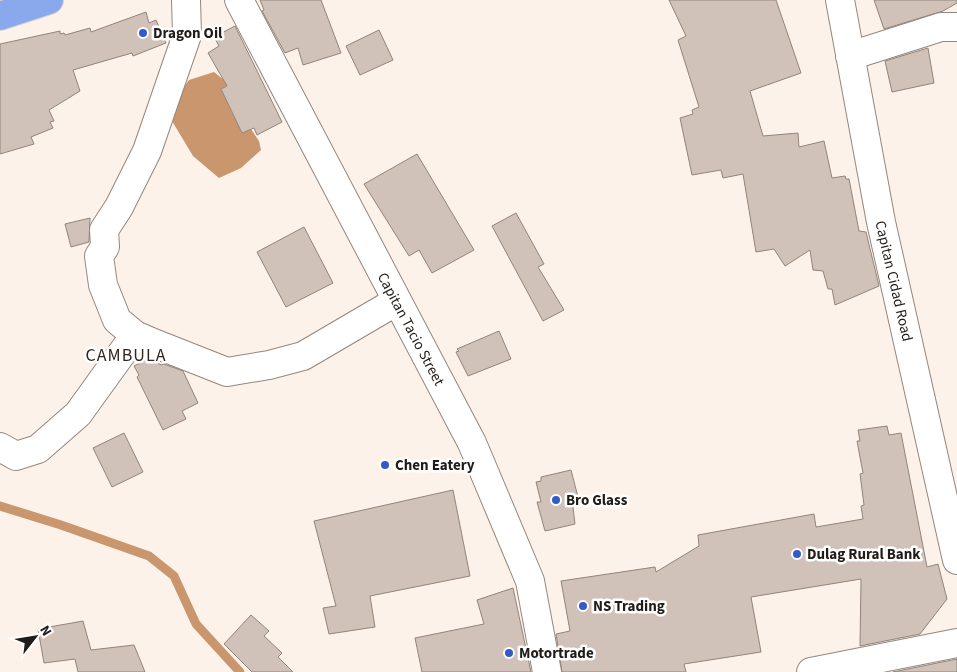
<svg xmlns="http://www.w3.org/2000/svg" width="957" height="672" font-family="'Source Sans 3',sans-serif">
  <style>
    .water { fill: #c9966d }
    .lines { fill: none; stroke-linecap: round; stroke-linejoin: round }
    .stream { stroke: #c9966d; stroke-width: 9 }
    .building { fill: #d0c2b8; stroke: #91847a }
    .minor-casing { stroke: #94877d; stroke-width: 30 }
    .highway-casing { stroke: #d3d2d1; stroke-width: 30 }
    .minor { stroke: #fff; stroke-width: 28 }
    .highway { stroke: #8aa8ec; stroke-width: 28 }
    .poi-dot { fill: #335aca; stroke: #fff; stroke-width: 2 }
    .labels { text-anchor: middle; stroke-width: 5; stroke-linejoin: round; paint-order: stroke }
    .poi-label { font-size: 15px; font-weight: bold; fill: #211c18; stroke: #fff; text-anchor: start }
    .street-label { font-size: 15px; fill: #211c18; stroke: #fff }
    .quarter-label { font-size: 18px; letter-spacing: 1px; fill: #32271f; stroke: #fff }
  </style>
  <rect width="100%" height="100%" fill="#fdf2e9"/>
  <!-- water -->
  <polygon class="water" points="214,72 224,80 239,80 221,89 242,133 251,129 259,141 261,150 241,168 219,178 193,156 172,121 172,103 189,80"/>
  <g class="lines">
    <!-- stream -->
    <polyline class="stream" points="0,506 61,525 149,556 174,576 196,624 240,672"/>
  </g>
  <!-- building -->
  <g class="building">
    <polygon points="260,0 321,0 341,53 303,65 298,48 285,53 262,11 264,10"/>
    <polygon points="669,0 776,0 801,73 750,91 763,136 798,133 799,147 824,141 832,178 845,176 846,179 849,179 859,231 866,232 879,286 835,305 832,289 828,289 823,271 813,270 810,250 785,266 774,249 756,252 743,174 723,178 721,170 692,175 680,118 693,114 692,110 699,107 678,40 686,36"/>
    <polygon points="874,0 957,0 957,3 943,11 884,29"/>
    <polygon points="146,12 149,23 156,20 166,43 133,56 132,53 73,70 80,91 49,110 54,121 50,122 53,128 31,137 34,144 0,154 0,44 60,31 60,34 64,33 65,35 90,28 91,32"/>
    <polygon points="235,26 282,122 257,135 254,128 242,133 221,89 227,86 208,53 219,46 214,37"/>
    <polygon points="379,30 393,60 360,75 346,46"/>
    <polygon points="928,48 934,83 892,92 885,61"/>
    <polygon points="417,154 474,250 432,273 419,250 409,256 364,184"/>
    <polygon points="516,213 544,264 538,267 564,310 543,321 492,226"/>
    <polygon points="90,218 89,242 71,247 65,224"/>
    <polygon points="304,227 333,283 286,307 257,252"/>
    <polygon points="499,331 511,359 468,376 456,352 459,351 457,349"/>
    <polygon points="150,358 161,365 164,364 183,371 198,403 182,411 186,419 163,430 137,377 139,375 134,366"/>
    <polygon points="887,426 889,435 901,433 927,567 938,564 947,599 920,634 860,646 861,579 751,597 761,652 684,664 686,672 562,672 556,634 570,631 561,581 655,567 656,572 699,546 698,535 814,514 816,527 863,519 861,506 864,505 860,474 863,473 857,441 860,441 858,430"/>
    <polygon points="124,433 143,472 112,487 93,448"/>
    <polygon points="571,470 578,497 572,499 575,524 545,531 537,502 541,502 536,482 541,481 541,477"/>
    <polygon points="453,490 470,576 370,596 375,627 329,634 323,608 336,606 314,521"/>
    <polygon points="513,588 531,672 422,672 415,638 484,624 477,600"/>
    <polygon points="251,615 269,631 264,636 282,653 278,657 293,672 252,672 224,644"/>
    <polygon points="83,621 91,650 134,645 145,672 78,672 75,659 44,663 38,629"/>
    <polygon points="957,659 957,672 893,672"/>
  </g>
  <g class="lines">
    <!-- minor casing -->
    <g class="minor-casing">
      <g id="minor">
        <polyline points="186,0 187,35 147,151 119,207 104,230 105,247 99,256 103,285 117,320 135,335 156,344 227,372 269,365 303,356 397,301"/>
        <polyline points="239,0 472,443 530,581 547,672"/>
        <polyline points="840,0 881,222 957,560"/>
        <polyline points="850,56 941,27 957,27"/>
        <polyline points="0,447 16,456 38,449 78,414 135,335"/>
        <polyline points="811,672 957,643"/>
      </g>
    </g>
    <!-- highway casing -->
    <g class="highway-casing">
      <polyline id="highway" points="0,16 49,0"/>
    </g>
    <!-- minor -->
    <use href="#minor" class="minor"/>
    <!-- highway -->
    <use href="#highway" class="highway"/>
  </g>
  <!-- markers -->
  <g class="poi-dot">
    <circle cx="143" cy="33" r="5"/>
    <circle cx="385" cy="465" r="5"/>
    <circle cx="556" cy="500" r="5"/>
    <circle cx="797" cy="554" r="5"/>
    <circle cx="583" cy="606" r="5"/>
    <circle cx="509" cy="653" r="5"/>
  </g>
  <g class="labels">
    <!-- poi labels -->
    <g class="poi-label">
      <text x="153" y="38">Dragon Oil</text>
      <text x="395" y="470">Chen Eatery</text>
      <text x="566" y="505">Bro Glass</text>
      <text x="807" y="559">Dulag Rural Bank</text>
      <text x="593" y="611">NS Trading</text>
      <text x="519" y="658">Motortrade</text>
    </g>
    <!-- street labels -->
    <g class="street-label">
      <text transform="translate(894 281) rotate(77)" y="5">Capitan Cidad Road</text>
      <text transform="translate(411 329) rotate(62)" y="5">Capitan Tacio Street</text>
    </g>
    <!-- quarter labels -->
    <g class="quarter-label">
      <text x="126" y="361">CAMBULA</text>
    </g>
  </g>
  <!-- north arrow -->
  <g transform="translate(35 637) rotate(59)" stroke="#ffffff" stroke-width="4" paint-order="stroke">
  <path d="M0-4L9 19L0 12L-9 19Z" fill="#211c18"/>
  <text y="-8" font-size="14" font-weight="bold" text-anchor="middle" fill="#211c18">N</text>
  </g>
</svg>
